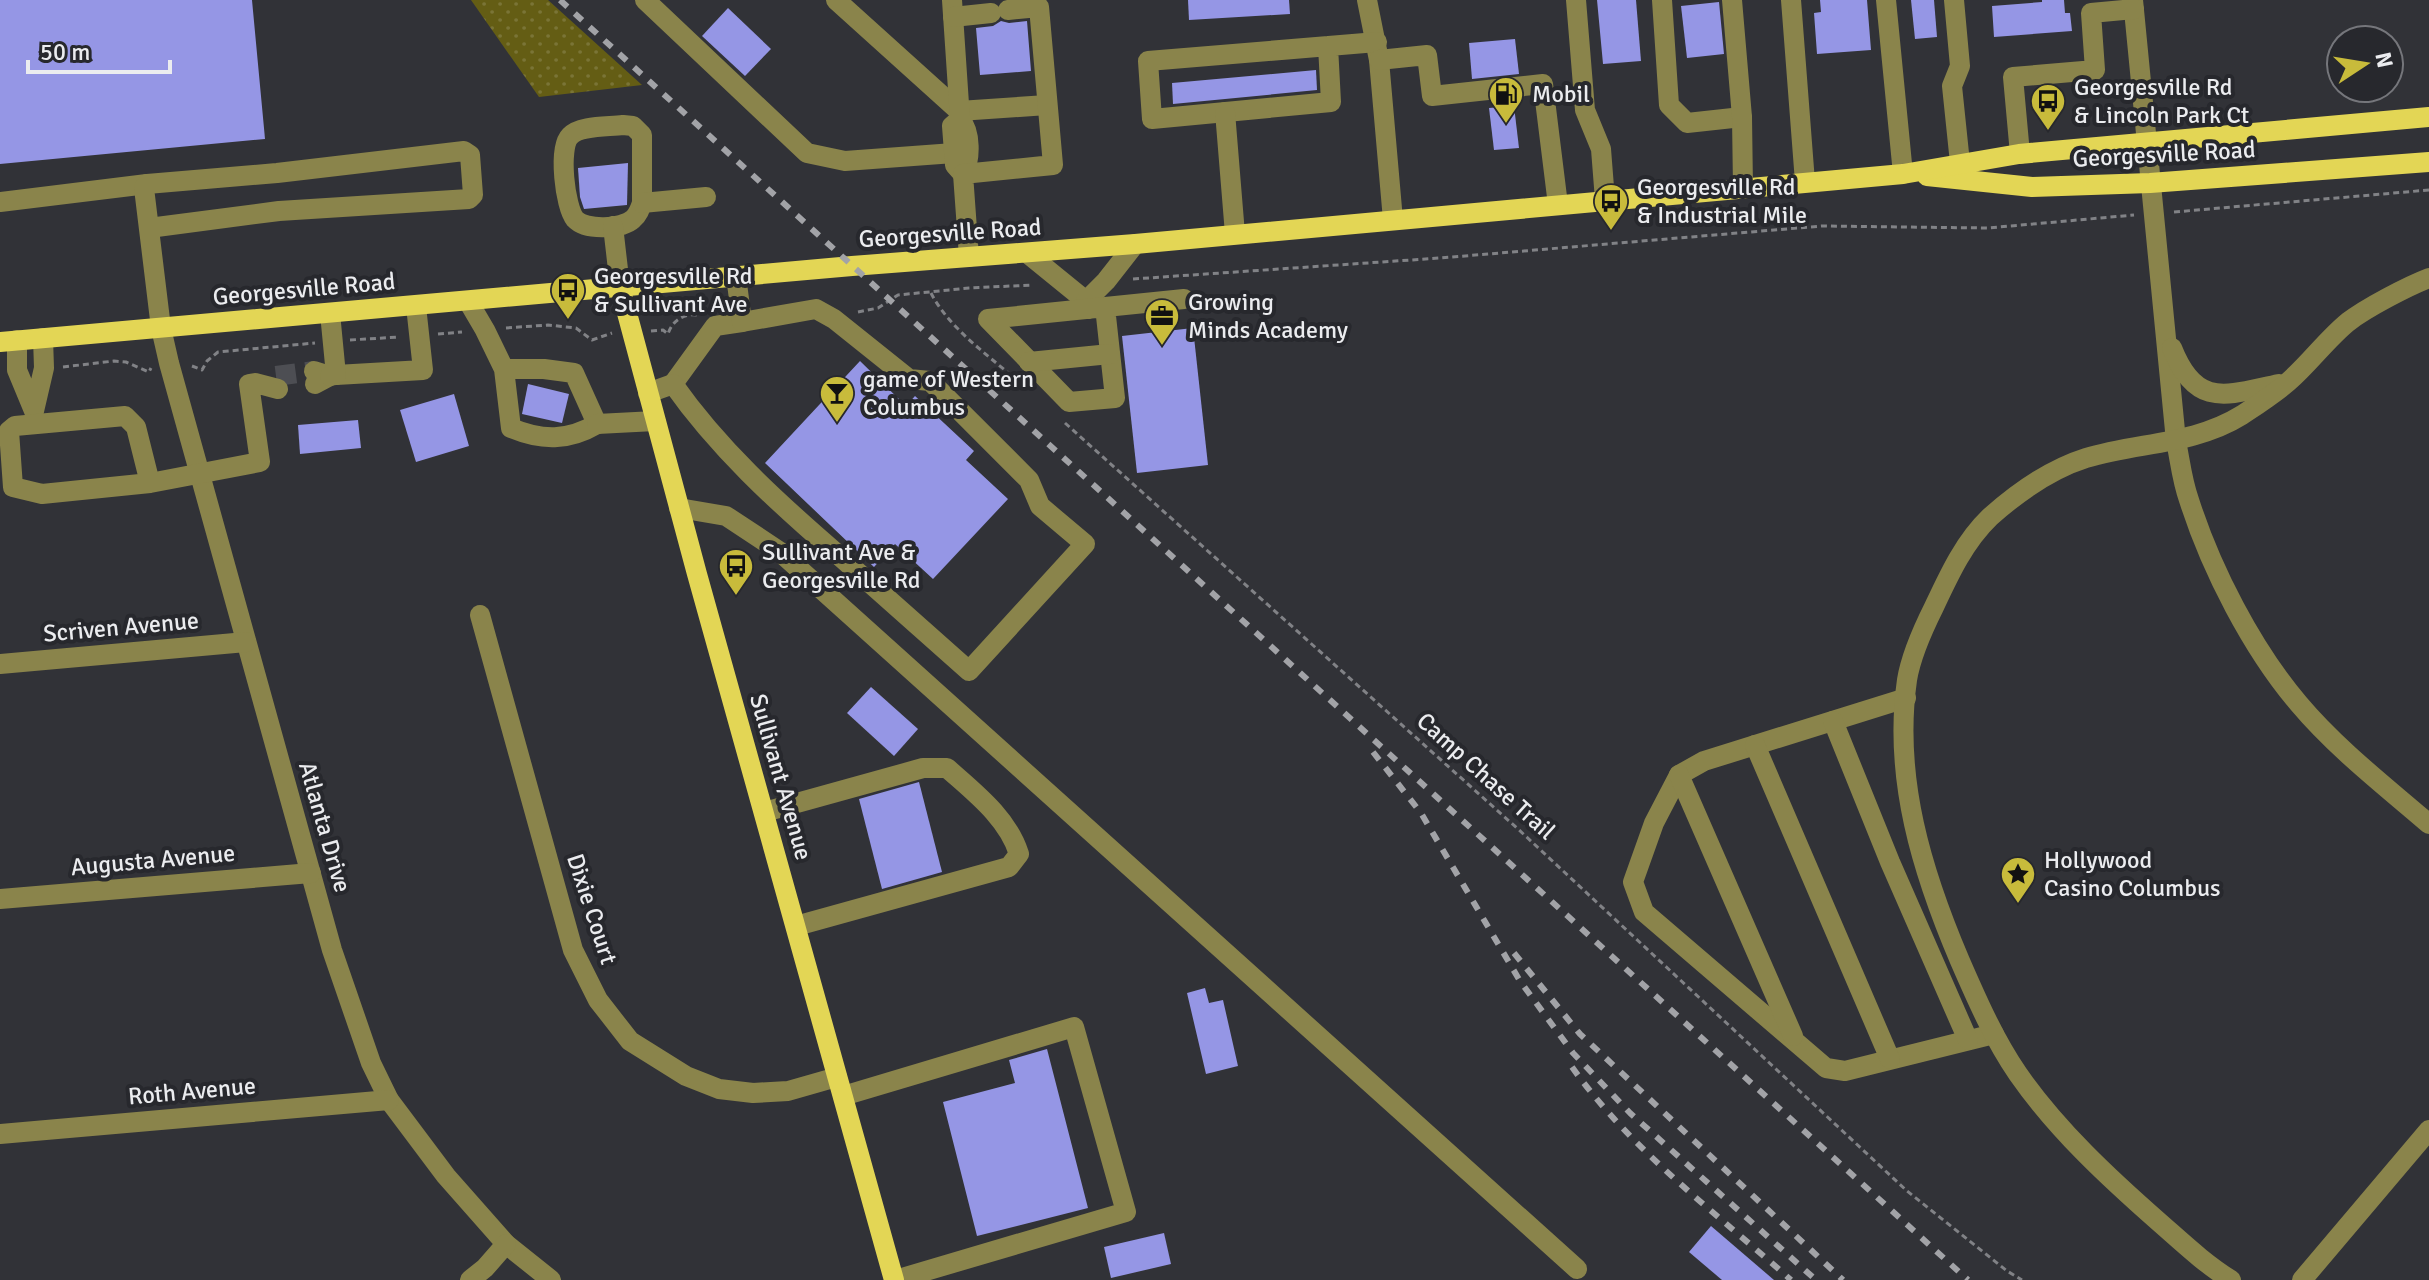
<svg xmlns="http://www.w3.org/2000/svg" width="2429" height="1280" font-family="Signika,sans-serif">
  <style>
    .grass { fill: url(#grass-dots) }
    .building { fill: #9596e5 }
    .lines { fill: none; stroke-linecap: round; stroke-linejoin: round }
    .minor-tunnel { stroke: #4d4e53; stroke-width: 20; stroke-dasharray: 20 10; stroke-linecap: butt }
    .path { stroke: #818286; stroke-width: 3; stroke-dasharray: 6 4; stroke-linecap: butt }
    .minor { stroke: #8a844b; stroke-width: 20 }
    .major { stroke: #e3d655; stroke-width: 20 }
    .rail { stroke: #a2a3a7; stroke-width: 6; stroke-dasharray: 10 10; stroke-linecap: butt }
    .labels { text-anchor: middle; stroke-width: 8; stroke-linejoin: round; paint-order: stroke }
    .poi-label { font-size: 24px; fill: #ebecef; stroke: #27282d; text-anchor: start }
    .street-label { font-size: 24px; fill: #ebecef; stroke: #27282d }
  </style>
  <defs>
    <pattern id="grass-dots" width="8" height="8" patternUnits="userSpaceOnUse" patternTransform="scale(2)"><rect width="8" height="8" fill="#645d14"/><path d="M2 2h.1M6 6h.1" fill="none" stroke="#7a7436" stroke-width="1.8" stroke-linecap="round"/></pattern>
  </defs>
  <rect width="100%" height="100%" fill="#313237"/>
  <!-- grass -->
  <polygon class="grass" points="471,0 548,0 642,85 539,97"/>
  <!-- building -->
  <g class="building">
    <polygon points="0,0 252,0 265,139 0,164"/>
    <polygon points="1188,0 1289,0 1290,14 1189,20"/>
    <polygon points="1597,0 1636,0 1641,61 1603,64"/>
    <polygon points="1820,0 1867,0 1871,50 1817,54 1814,13 1821,12"/>
    <polygon points="1911,0 1934,0 1937,37 1915,39"/>
    <polygon points="2042,0 2064,0 2065,13 2070,13 2072,31 1994,37 1992,6 2042,2"/>
    <polygon points="1719,2 1724,54 1687,58 1681,6"/>
    <polygon points="728,8 771,49 745,76 702,36"/>
    <polygon points="1001,21 1009,23 1027,21 1031,71 980,75 976,28 993,26"/>
    <polygon points="1515,39 1519,74 1472,79 1469,43"/>
    <polygon points="1316,70 1317,90 1173,104 1172,83"/>
    <polygon points="1514,106 1519,148 1494,150 1489,108"/>
    <polygon points="628,163 627,205 584,209 580,197 578,168"/>
    <polygon points="1193,328 1208,465 1137,473 1122,336"/>
    <polygon points="860,361 906,406 915,396 974,451 966,460 1008,499 933,579 895,544 874,567 765,463"/>
    <polygon points="528,384 569,394 562,423 522,414"/>
    <polygon points="454,394 469,446 416,462 400,410"/>
    <polygon points="358,420 361,448 300,454 298,425"/>
    <polygon points="871,687 918,729 894,756 847,713"/>
    <polygon points="919,782 942,872 882,889 859,799"/>
    <polygon points="1205,988 1209,1003 1223,1000 1238,1066 1206,1074 1187,993"/>
    <polygon points="1047,1049 1088,1208 977,1236 943,1102 1015,1083 1009,1060"/>
    <polygon points="1711,1226 1774,1280 1722,1280 1689,1252"/>
    <polygon points="1164,1233 1171,1264 1111,1278 1104,1247"/>
  </g>
  <g class="lines">
    <!-- minor-tunnel -->
    <polyline class="minor-tunnel" points="276,376 314,371"/>
    <!-- path -->
    <g class="path">
      <polyline points="2174,212 2429,190"/>
      <polyline points="1133,279 1440,258 1822,226 1988,228 2134,215"/>
      <path d="M931 293C949 329 993 359 1024 386"/>
      <polyline points="858,312 878,308 898,295 969,288 1033,285"/>
      <polyline points="506,328 548,325 576,328 592,340 612,333"/>
      <path d="M651 331 663 330 668 334C672 321 684 313 697 315"/>
      <polyline points="438,334 462,332"/>
      <polyline points="350,340 398,337"/>
      <polyline points="192,366 202,370 207,361 218,352 315,343"/>
      <polyline points="63,367 114,361 126,362 149,372 151,368"/>
      <polyline points="1065,423 1518,829 1907,1191 2007,1271 2022,1280"/>
    </g>
    <!-- minor -->
    <g class="minor">
      <polyline points="645,0 807,153 845,161 954,153"/>
      <polyline points="836,0 959,111 1047,105"/>
      <path d="M952 0 960 119C971 132 971 159 963 174L955 165 952 126 960 119"/>
      <polyline points="1367,0 1379,60 1393,220"/>
      <polyline points="1576,0 1585,110 1601,149 1605,200"/>
      <polyline points="1662,0 1669,105 1687,123 1742,117"/>
      <polyline points="1732,0 1742,117 1743,188"/>
      <polyline points="1791,0 1805,182"/>
      <polyline points="1886,0 1903,174"/>
      <polyline points="1954,0 1960,66 1952,86 1960,163"/>
      <path d="M2133 0 2176 441C2180 460 2182 481 2189 500 2211 569 2252 649 2299 704 2337 749 2385 786 2429 824"/>
      <polyline points="953,17 991,13"/>
      <polyline points="1328,46 1331,102 1152,119 1148,61 1377,42"/>
      <polyline points="1379,60 1427,55 1432,96 1543,84 1558,205"/>
      <polyline points="1225,112 1235,234"/>
      <path d="M623 125 633 126 642 135V203C640 209 638 215 633 219 622 229 586 231 575 219 565 207 558 148 570 136 580 125 608 127 623 125Z"/>
      <polyline points="2020,154 2013,77 2095,70 2091,13 2134,9"/>
      <polyline points="0,202 147,184"/>
      <polyline points="642,203 706,197"/>
      <polyline points="613,226 620,287"/>
      <polyline points="149,228 279,211 469,199 473,195 470,155 464,151 277,173 147,184 144,188 161,328 169,363 332,950 371,1063 389,1100 446,1176 506,1244 551,1280"/>
      <polyline points="1027,253 1086,301 1088,309"/>
      <polyline points="969,257 963,174 1053,165 1039,7 1008,10"/>
      <path d="M468 301 485 330 504 369 511 428C542 441 568 441 597 424L574 373 544 369H504"/>
      <polyline points="1086,301 1106,281 1135,244"/>
      <polyline points="1105,307 1115,398 1069,402 988,319 1184,299"/>
      <polyline points="17,340 17,370 34,411 44,368 43,338"/>
      <path d="M2172 348C2196 409 2226 395 2279 384"/>
      <polyline points="1029,362 1110,354"/>
      <polyline points="314,371 330,376 315,384"/>
      <polyline points="336,375 423,370 416,306"/>
      <polyline points="330,376 336,375 330,313"/>
      <polyline points="673,384 715,326 742,322"/>
      <path d="M648 393 673 384C718 448 776 501 835 552 880 592 924 631 969 671L1085 544 1040 506 1029 480 930 381 909 379 834 319 816 309 742 322 736 276"/>
      <polyline points="597,424 655,421"/>
      <polyline points="150,483 136,427 125,416 15,426 9,431 13,487 42,494 150,483 260,462 249,384 255,383 278,389"/>
      <polyline points="679,508 726,516 779,551 1577,1269"/>
      <polyline points="480,615 573,950 598,1000 630,1041 686,1076 719,1089 753,1093 788,1091 837,1077"/>
      <polyline points="0,664 246,642"/>
      <polyline points="1906,698 1704,761 1679,775 1654,823 1633,882 1644,912 1826,1068 1845,1071 1994,1034"/>
      <polyline points="1833,721 1890,862 1968,1040"/>
      <polyline points="1755,745 1890,1059"/>
      <polyline points="1679,775 1793,1036"/>
      <path d="M764 812 923 768H947C974 792 1008 818 1019 854L1009 867 796 926"/>
      <polyline points="0,899 311,873"/>
      <polyline points="843,1096 1074,1027 1126,1212 895,1280"/>
      <polyline points="0,1134 389,1100"/>
      <polyline points="470,1280 485,1268 506,1244"/>
      <path d="M2231 1280C2205 1264 2183 1243 2159 1222 2109 1178 2057 1130 2018 1074 1994 1039 1977 1000 1960 961 1922 872 1893 778 1907 680 1911 655 1923 629 1934 607 1949 575 1964 542 1990 517 2017 493 2051 469 2086 458 2138 442 2194 445 2242 415 2257 405 2274 394 2288 382 2309 364 2326 340 2348 322 2366 308 2408 286 2429 278"/>
      <polyline points="2302,1280 2429,1130"/>
    </g>
    <!-- major -->
    <g class="major">
      <polyline points="1927,176 2032,187 2150,183 2429,162"/>
      <polyline points="620,287 697,574 894,1280"/>
      <polyline points="0,342 852,266 1135,244 1903,174 2019,154 2429,117"/>
    </g>
    <!-- rail -->
    <g class="rail">
      <polyline points="560,0 1968,1280"/>
      <polyline points="1373,752 1421,813 1520,981 1573,1053 1630,1113 1816,1280"/>
      <polyline points="1514,953 1580,1034 1843,1280"/>
      <path d="M1572 1067C1631 1150 1716 1213 1791 1280"/>
    </g>
  </g>
  <!-- icons -->
  <defs>
    <g id="fuel-pin" transform="scale(1.8)"><path d="M0 17L-7.5 6A9.5 9.5 0 1 1 7.5 6Z" fill="#c8bb3b" stroke="#27282d"/><path d="M-5.5-6h7V0h2V4h1.3V-2.5L3-4.5l.8-.8L6-3V5H2.5V1h-1V6h-7ZM-4.2-4.7v3.2H.2V-4.7Z" fill="#111"/></g>
    <g id="bus-pin" transform="scale(1.8)"><path d="M0 17L-7.5 6A9.5 9.5 0 1 1 7.5 6Z" fill="#c8bb3b" stroke="#27282d"/><path d="M-5-6H5V4H4V6H2V4H-2V6H-4V4H-5ZM-3.5-4V0h7V-4ZM-3.5 1.2v1.5H-2V1.2ZM2 1.2v1.5H3.5V1.2Z" fill="#111"/></g>
    <g id="office-pin" transform="scale(1.8)"><path d="M0 17L-7.5 6A9.5 9.5 0 1 1 7.5 6Z" fill="#c8bb3b" stroke="#27282d"/><path d="M-6-3h4V-5.5h4V-3h4V5H-6ZM-1-4.5V-3h2v-1.5ZM-6 0V1H6V0Z" fill="#111"/></g>
    <g id="bar-pin" transform="scale(1.8)"><path d="M0 17L-7.5 6A9.5 9.5 0 1 1 7.5 6Z" fill="#c8bb3b" stroke="#27282d"/><path d="M-6-5H6L.8 .8V4.5H3.5V6h-7V4.5H-.8V.8Z" fill="#111"/></g>
    <g id="sight-pin" transform="scale(1.8)"><path d="M0 17L-7.5 6A9.5 9.5 0 1 1 7.5 6Z" fill="#c8bb3b" stroke="#27282d"/><path d="M0-6L1.8-2.2L6-1.7L2.9 1.2L3.7 5.4L0 3.3L-3.7 5.4L-2.9 1.2L-6-1.7L-1.8-2.2Z" fill="#111"/></g>
  </defs>
  <g fill-rule="evenodd">
    <use href="#fuel-pin" x="1506" y="94"/>
    <use href="#bus-pin" x="2048" y="101"/>
    <use href="#bus-pin" x="1611" y="201"/>
    <use href="#bus-pin" x="568" y="290"/>
    <use href="#office-pin" x="1162" y="316"/>
    <use href="#bar-pin" x="837" y="393"/>
    <use href="#bus-pin" x="736" y="566"/>
    <use href="#sight-pin" x="2018" y="874"/>
  </g>
  <g class="labels">
    <!-- poi labels -->
    <g class="poi-label">
      <text x="2074" y="95">Georgesville Rd<tspan x="2074" dy="28">&amp; Lincoln Park Ct</tspan></text>
      <text x="1532" y="102">Mobil</text>
      <text x="1637" y="195">Georgesville Rd<tspan x="1637" dy="28">&amp; Industrial Mile</tspan></text>
      <text x="594" y="284">Georgesville Rd<tspan x="594" dy="28">&amp; Sullivant Ave</tspan></text>
      <text x="1188" y="310">Growing<tspan x="1188" dy="28">Minds Academy</tspan></text>
      <text x="863" y="387">game of Western<tspan x="863" dy="28">Columbus</tspan></text>
      <text x="762" y="560">Sullivant Ave &amp;<tspan x="762" dy="28">Georgesville Rd</tspan></text>
      <text x="2044" y="868">Hollywood<tspan x="2044" dy="28">Casino Columbus</tspan></text>
    </g>
    <!-- street labels -->
    <g class="street-label">
      <text transform="translate(2164 154) rotate(-3)" y="8">Georgesville Road</text>
      <text transform="translate(950 233) rotate(-4)" y="8">Georgesville Road</text>
      <text transform="translate(304 289) rotate(-5)" y="8">Georgesville Road</text>
      <text transform="translate(121 627) rotate(-5)" y="8">Scriven Avenue</text>
      <text transform="translate(1486 776) rotate(42)" y="8">Camp Chase Trail</text>
      <text transform="translate(781 777) rotate(74)" y="8">Sullivant Avenue</text>
      <text transform="translate(325 827) rotate(74)" y="8">Atlanta Drive</text>
      <text transform="translate(153 860) rotate(-5)" y="8">Augusta Avenue</text>
      <text transform="translate(592 909) rotate(72)" y="8">Dixie Court</text>
      <text transform="translate(192 1091) rotate(-5)" y="8">Roth Avenue</text>
    </g>
  </g>
  <!-- north arrow -->
  <g transform="translate(2365 64) rotate(78)"><circle r="38" fill="#27282d" stroke="#75767b" stroke-width="2"/>
  <path d="M0-6L14 30L0 20L-14 30Z" fill="#c8bb3b"/>
  <text y="-12" font-size="22" font-weight="bold" text-anchor="middle" fill="#ebecef">N</text>
  </g>
  <!-- scale -->
  <path d="M28 60v12h142v-12" fill="none" stroke="#ebecef" stroke-width="4"/>
  <text x="40" y="60" font-size="24" fill="#ebecef" stroke="#27282d" stroke-width="6" paint-order="stroke">50 m</text>
</svg>
